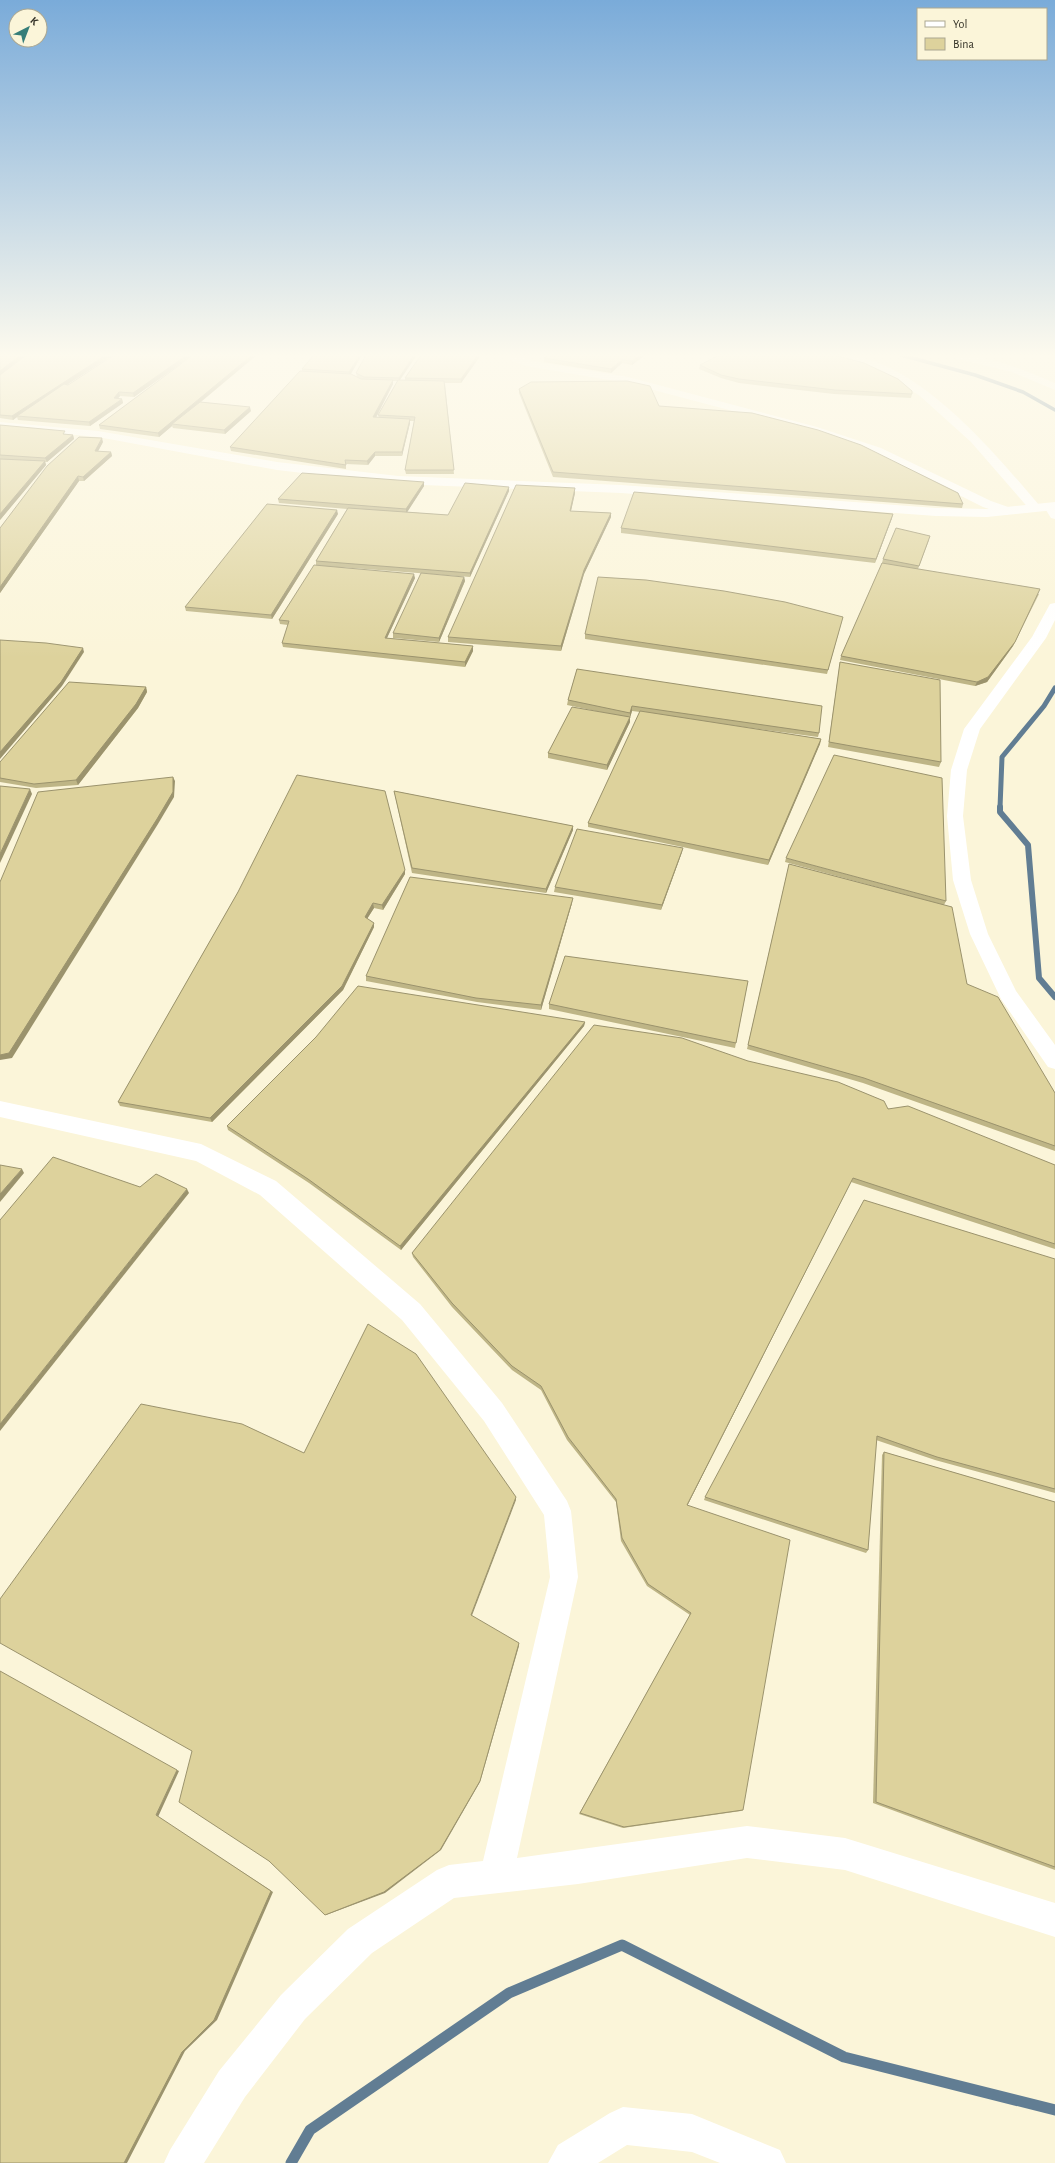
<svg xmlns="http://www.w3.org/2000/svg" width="1055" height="2163" font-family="'Alegreya Sans',sans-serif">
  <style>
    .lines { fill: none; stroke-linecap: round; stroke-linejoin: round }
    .stream-far3 { stroke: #617d93; stroke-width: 3.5 }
    .stream-far2 { stroke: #617d93; stroke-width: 5 }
    .stream-far1 { stroke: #617d93; stroke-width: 6 }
    .stream { stroke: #617d93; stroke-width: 11 }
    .minor { fill: #fff; fill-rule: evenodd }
    .tertiary { fill: #fff; fill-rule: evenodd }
    .wall { fill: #beb586; fill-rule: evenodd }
    .shaded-wall { fill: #9b936d }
    .building { fill: #ddd29c; stroke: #9b936d }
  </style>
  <rect width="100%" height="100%" fill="#fbf5d9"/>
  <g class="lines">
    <!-- stream-far3 -->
    <polyline class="stream-far3" points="901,355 975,375 1023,392 1055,410"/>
    <!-- stream-far2 -->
    <polyline class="stream-far2" points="1000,808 1002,757 1044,706 1055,688"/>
    <!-- stream-far1 -->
    <polyline class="stream-far1" points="1000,807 1000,812 1028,845 1039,978 1055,997"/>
    <!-- stream -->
    <polyline class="stream" points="291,2163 310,2130 509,1993 622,1945 844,2057 1055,2110"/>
    <!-- minor -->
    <g class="minor">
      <polygon points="503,355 515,355 532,361 628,377 817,427 881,448 991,501 1011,508 1013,511 1007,515 983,507 873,452 809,431 627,383 526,366 512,361"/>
      <path d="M831 355C909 348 994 452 1039 505L1041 508 1039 511H1031L971 442 920 396 885 374Z"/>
      <path d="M948 355C982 352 1024 370 1055 383V390L1012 372 950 357Z"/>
      <polygon points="1050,503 1055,505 1055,519 1051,518 1044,507"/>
      <polygon points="1055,603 1055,620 1046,638 980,729 967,770 963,816 971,880 988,934 1016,991 1055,1045 1055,1069 1048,1067 1001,999 970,934 953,880 947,816 951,770 964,729 1032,637 1050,604"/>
      <polygon points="0,1101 201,1144 276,1181 420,1304 502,1403 567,1501 571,1511 578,1577 517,1858 747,1826 845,1838 1055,1903 1055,1937 845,1870 747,1858 578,1884 454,1898 372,1953 305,2019 245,2097 204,2163 164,2163 170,2150 219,2071 281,1995 348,1929 437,1870 449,1865 483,1861 550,1577 544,1515 484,1421 402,1320 260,1195 196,1161 0,1117"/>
      <polygon points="623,2107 692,2114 780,2150 786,2163 720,2163 692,2152 627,2145 598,2163 548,2163 558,2145 610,2113"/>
    </g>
    <!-- tertiary -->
    <polygon class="tertiary" points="0,422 98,431 277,462 398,476 621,485 936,508 987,509 1055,502 1055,510 987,517 936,516 621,493 398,484 277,470 98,437 0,428"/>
  </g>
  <!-- wall -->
  <g class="wall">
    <polygon points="0,355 113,355 67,384 68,385 114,355 256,355 252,359 201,402 251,411 225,434 173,428 172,426 159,437 100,429 99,425 189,358 134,397 120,396 118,398 122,399 123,403 90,426 18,420 17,417 13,420 0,418"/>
    <path d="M314 355H362L351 374 361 379 357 377 356 373 417 355 400 380H405V378L421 355H481L461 383H445L454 474H406L405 470 414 421H410V423L402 456H375L368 465 346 464V469L231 451 230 447 302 371V369ZM393 381H398L378 415 379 418H376L393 384Z"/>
    <polygon points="645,355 632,365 622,363 611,373 544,362 544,358"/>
    <polygon points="700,365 912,394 911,398 834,394 739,383 721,378 699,369"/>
    <polygon points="519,389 659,406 963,504 962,508 553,477 519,393"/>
    <polygon points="0,425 73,435 74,439 47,462 45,462 46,465 0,520"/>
    <polygon points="103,442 98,451 111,452 112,456 84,481 79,481 0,593 0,528"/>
    <polygon points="424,486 407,512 448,515 509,487 509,491 470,577 339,567 415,578 387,638 473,646 473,651 465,667 283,647 282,643 288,625 280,624 279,620 316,565 316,561 347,509 279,503 278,499"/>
    <polygon points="575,493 571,511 611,513 611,517 584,574 561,651 448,642 448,637"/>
    <polygon points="338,514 272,619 186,611 185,607"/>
    <polygon points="892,518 875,563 621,533 621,528"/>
    <polygon points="929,540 918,569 1039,594 1013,646 987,682 975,686 840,660 841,656 882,563 883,559"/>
    <polygon points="464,577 465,581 439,642 393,638 393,633"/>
    <polygon points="843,617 827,674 585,639 585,634"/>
    <polygon points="840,662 941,762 939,767 828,747"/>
    <polygon points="577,669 819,733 818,737 722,724 821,739 820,744 768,865 588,827 588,823 640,712 632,711 630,717 630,722 607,770 548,758 548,753 615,715 567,705 568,700"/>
    <polygon points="146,687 147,692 138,708 78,785 36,788 0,782 0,762"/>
    <polygon points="394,791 573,826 573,830 546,893 412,873"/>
    <polygon points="682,852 661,910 554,892 555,887"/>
    <polygon points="786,858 946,901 944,905 967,984 1055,1093 1055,1151 863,1083 747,1049 789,864 932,902 785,862"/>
    <polygon points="405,870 405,874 383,910 374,908 367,919 374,927 343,990 212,1122 120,1106 118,1102 238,892"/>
    <polygon points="572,903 541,1010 477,1002 366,981 366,976"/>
    <polygon points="748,981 735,1048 549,1009 549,1004"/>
    <polygon points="585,1022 584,1026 401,1250 309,1183 228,1130 227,1126"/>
    <polygon points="748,1061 1055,1165 1055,1249 851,1182 687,1506 743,1810 741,1811 623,1828 579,1814 690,1615 647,1586 621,1541 616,1502 567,1440 541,1390 512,1370 452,1307 413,1257 412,1253"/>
    <polygon points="1055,1259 1055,1493 935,1460 876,1440 868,1550 866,1553 704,1500 705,1497"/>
    <polygon points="884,1452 1055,1502 1055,1870 873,1803 882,1455"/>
  </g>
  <!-- shaded-wall -->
  <g class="shaded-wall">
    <polygon points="23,355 31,355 0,376 0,371 18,357"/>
    <polygon points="106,355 113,355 19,416 17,416 17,417 13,420 12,416"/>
    <polygon points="187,355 193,355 134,397 133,393"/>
    <polygon points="252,355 256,355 252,359 174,424 172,424 172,426 159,437 158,433"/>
    <polygon points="360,355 362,355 350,375 349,372"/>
    <polygon points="414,355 417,355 399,381 399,378"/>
    <polygon points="478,355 481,355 461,383 461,379"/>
    <polygon points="640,355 645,355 632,365 632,361"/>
    <polygon points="622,360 622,363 611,373 611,369"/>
    <polygon points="393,380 393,384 374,421 373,417"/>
    <polygon points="119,392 120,396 115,402 114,398"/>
    <polygon points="122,399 123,403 90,426 89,422"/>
    <polygon points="250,407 251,411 225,434 224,430"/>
    <polygon points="410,419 410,423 402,456 402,452"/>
    <polygon points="73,435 74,439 47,462 45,458"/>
    <polygon points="102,438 103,442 96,455 95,451"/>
    <polygon points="111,452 112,456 84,481 83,477"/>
    <polygon points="375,452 375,456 368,465 367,461"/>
    <polygon points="45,461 46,465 0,520 0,514"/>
    <polygon points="78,476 79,481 0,593 0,587"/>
    <polygon points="424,482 424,486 406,514 406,509"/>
    <polygon points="509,487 509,491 470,577 470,573"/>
    <polygon points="575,488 575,493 570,515 570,511"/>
    <polygon points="337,510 338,514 272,619 271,615"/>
    <polygon points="611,513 611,517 584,574 561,651 561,646 584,570"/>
    <polygon points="893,514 892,518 875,563 876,559"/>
    <polygon points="414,574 415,578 385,642 385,638"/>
    <polygon points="464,577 465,581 439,642 439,638"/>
    <polygon points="1040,589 1013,646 987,682 975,686 977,682"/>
    <polygon points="473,646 473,651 465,667 465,662"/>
    <polygon points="83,648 84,652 62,686 0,759 0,752"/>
    <polygon points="146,687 147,692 138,708 78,785 76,780"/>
    <polygon points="632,706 632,711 630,718 630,713"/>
    <polygon points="630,717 630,722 607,770 607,765"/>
    <polygon points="821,739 820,744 768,865 769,860"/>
    <polygon points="173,777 175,781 174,797 158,824 12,1058 0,1060 0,1055"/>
    <polygon points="30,789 32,794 0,863 0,854"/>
    <polygon points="573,826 573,830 546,893 546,889"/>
    <polygon points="683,848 682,852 661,910 662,905"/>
    <polygon points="405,870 405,874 383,910 382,905"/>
    <polygon points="573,898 572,903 541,1010 541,1005"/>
    <polygon points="373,903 374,908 365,922 365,917"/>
    <polygon points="374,923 374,927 343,990 212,1122 210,1118"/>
    <polygon points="585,1022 584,1026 401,1250 400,1246"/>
    <polygon points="22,1169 24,1173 0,1202 0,1194"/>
    <polygon points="853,1178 851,1182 686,1508 687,1505"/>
    <polygon points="187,1189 189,1193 0,1431 0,1424"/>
    <polygon points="516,1497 516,1500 471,1618 471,1615"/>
    <polygon points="519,1643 519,1646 480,1782 441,1850 385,1893 326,1915 325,1915"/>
    <polygon points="177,1770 179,1771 158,1817 273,1892 217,2020 185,2051 127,2163 124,2163 156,1815"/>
  </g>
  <!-- building -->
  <g class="building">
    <polygon points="0,355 23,355 18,357 0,371"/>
    <polygon points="28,355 106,355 12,416 0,415 0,375 21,359"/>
    <polygon points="114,355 187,355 133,393 119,392 114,398 122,399 89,422 17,416 64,384 68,385"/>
    <polygon points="193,355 252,355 158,433 99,425"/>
    <polygon points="314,355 360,355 349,372 302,369"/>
    <polygon points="366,355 414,355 399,378 364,377 356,373"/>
    <polygon points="421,355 478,355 461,379 405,378"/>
    <polygon points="548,355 640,355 632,361 622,360 611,369 544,358"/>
    <polygon points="719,355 834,355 864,363 898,379 912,391 912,394 835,390 739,379 721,375 700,365"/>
    <polygon points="300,371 351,374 361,379 393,380 373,417 410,419 402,452 375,452 367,461 345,460 346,465 230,447"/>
    <polygon points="398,380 444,381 454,470 405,470 415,417 378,415"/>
    <polygon points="627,381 650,386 659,406 752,413 818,430 861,445 958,493 963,504 553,472 519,389 531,382"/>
    <polygon points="200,402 250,407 224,430 172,424"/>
    <polygon points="0,425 65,431 63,434 73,435 45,458 0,455"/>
    <polygon points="79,437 102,438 95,451 111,452 83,477 78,476 0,587 0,528 47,466"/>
    <polygon points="0,459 45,461 0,514"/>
    <polygon points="302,473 424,482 406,509 278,499"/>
    <polygon points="465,483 509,487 470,573 316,561 348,508 448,515"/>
    <polygon points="516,485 575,488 570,511 611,513 584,570 561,646 448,637"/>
    <polygon points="634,492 893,514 876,559 621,528"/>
    <polygon points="267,504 337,510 271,615 185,607"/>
    <polygon points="896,528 930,536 919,566 883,559"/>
    <polygon points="882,563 1040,589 1015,642 988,677 977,682 841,656"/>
    <polygon points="314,565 414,574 385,638 473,646 465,662 282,643 289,621 279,620"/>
    <polygon points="421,573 464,577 439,638 393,633"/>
    <polygon points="598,577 646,580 724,591 785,602 843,617 828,670 585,634"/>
    <polygon points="0,640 46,643 83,648 61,682 0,752"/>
    <polygon points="840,662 940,680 941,762 829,742"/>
    <polygon points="577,669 822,706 819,733 632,706 630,713 568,700"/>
    <polygon points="69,682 146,687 136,704 76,780 34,784 0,778 0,762"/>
    <polygon points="572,707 630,717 607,765 548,753"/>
    <polygon points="640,711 821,739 769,860 588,823"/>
    <polygon points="834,755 942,778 946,901 786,858"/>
    <polygon points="297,775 385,791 405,870 382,905 373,903 365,917 374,923 342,986 210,1118 118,1102 238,892"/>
    <polygon points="173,777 173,792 157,819 9,1053 0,1055 0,882 38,792"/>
    <polygon points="0,786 30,789 0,854"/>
    <polygon points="394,791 573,826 546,889 412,868"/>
    <polygon points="577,829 683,848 662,905 555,887"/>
    <polygon points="789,864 952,907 967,984 998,997 1055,1093 1055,1146 864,1078 748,1045"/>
    <polygon points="410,877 573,898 541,1005 476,998 366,976"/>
    <polygon points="565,956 748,981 736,1043 549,1004"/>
    <polygon points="358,986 585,1022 400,1246 308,1179 227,1126 316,1037"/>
    <polygon points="594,1025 682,1038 748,1061 838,1082 884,1101 888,1109 908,1106 1055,1165 1055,1244 853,1178 687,1505 790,1540 743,1810 624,1827 580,1813 691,1613 648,1584 622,1538 616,1499 568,1437 541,1386 512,1366 452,1303 412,1253"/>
    <polygon points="53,1157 140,1187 156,1174 187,1189 0,1424 0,1220"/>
    <polygon points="0,1165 22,1169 0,1194"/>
    <polygon points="864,1200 1055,1259 1055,1489 937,1457 877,1436 868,1550 705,1497"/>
    <polygon points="368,1324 416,1354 516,1497 471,1615 519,1643 480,1781 440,1850 384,1892 325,1915 269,1861 179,1802 192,1751 0,1643 0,1599 141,1404 242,1424 304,1453"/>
    <polygon points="884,1452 1055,1502 1055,1867 876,1802"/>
    <polygon points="0,1671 177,1770 156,1815 271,1891 214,2020 182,2052 124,2163 0,2163"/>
  </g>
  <!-- sky -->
  <linearGradient id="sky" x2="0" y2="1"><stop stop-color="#7aabd9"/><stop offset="0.54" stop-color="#fdfaee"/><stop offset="1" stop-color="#fdfaee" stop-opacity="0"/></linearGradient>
  <rect width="1055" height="658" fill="url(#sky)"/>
  <!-- legend -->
  <rect x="917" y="8" width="130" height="52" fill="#fbf5d9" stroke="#aba791"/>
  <rect x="925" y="21" width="20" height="6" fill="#ffffff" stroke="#aba791"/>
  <text x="953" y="28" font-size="12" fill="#333126">Yol</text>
  <rect x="925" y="38" width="20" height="12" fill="#ddd29c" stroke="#aba791"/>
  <text x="953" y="48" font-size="12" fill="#333126">Bina</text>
  <!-- north arrow -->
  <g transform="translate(28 28) rotate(42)"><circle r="19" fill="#fbf5d9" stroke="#aba791"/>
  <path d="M0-3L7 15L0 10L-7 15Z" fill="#367e79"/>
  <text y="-6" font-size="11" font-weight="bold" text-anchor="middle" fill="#333126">K</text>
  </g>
</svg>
